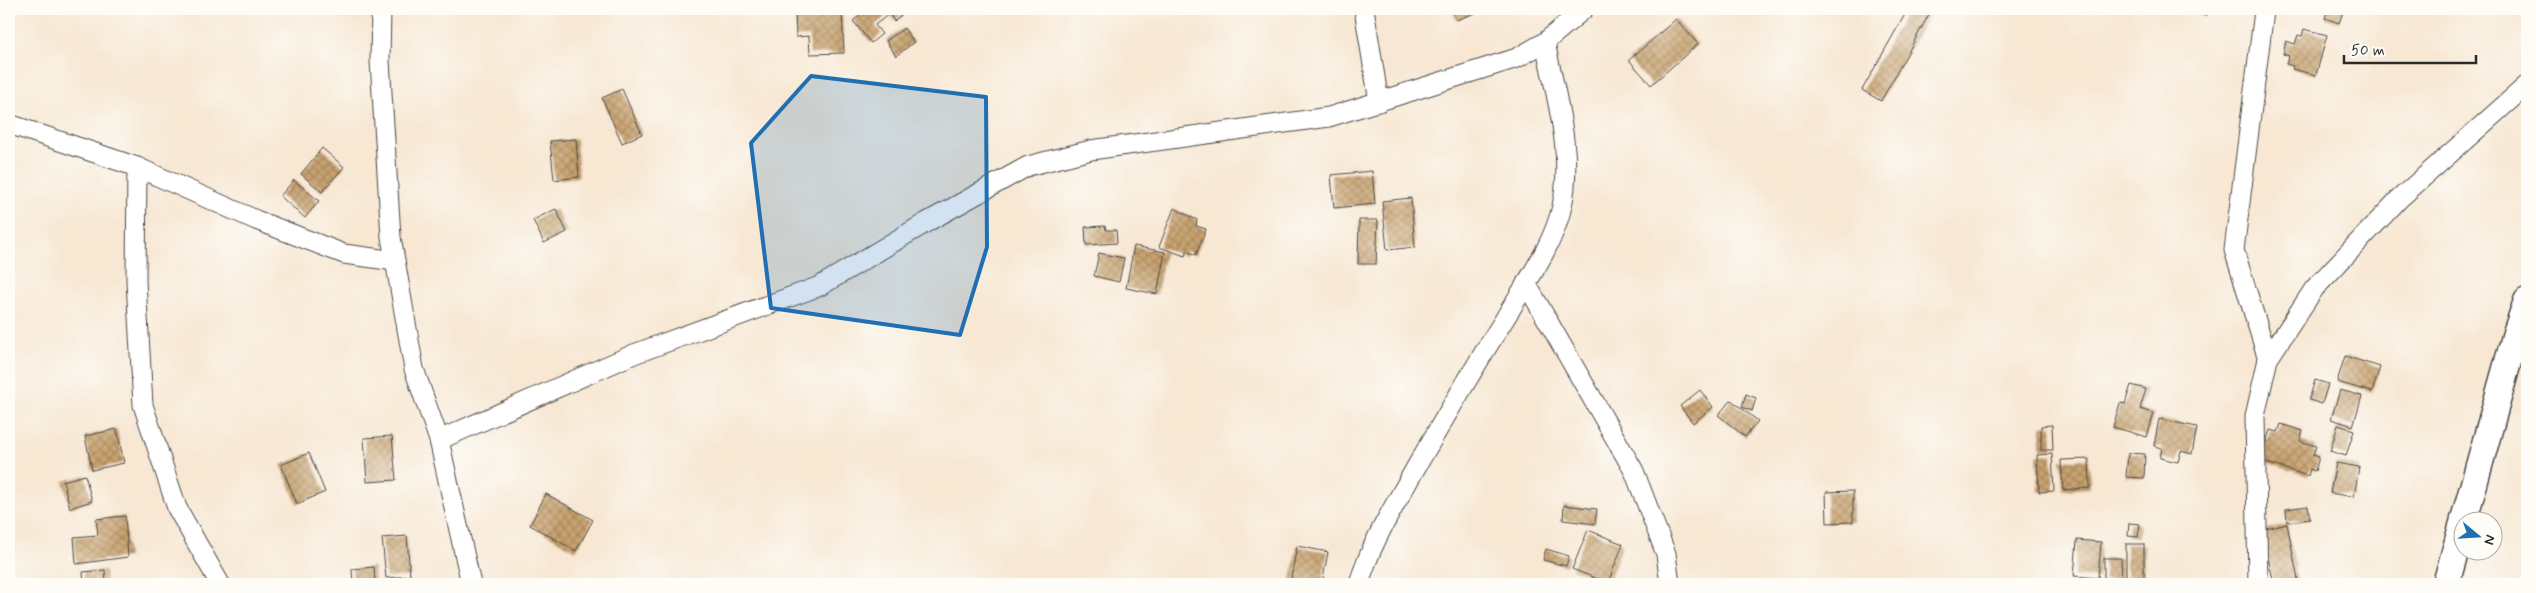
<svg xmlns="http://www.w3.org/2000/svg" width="2536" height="593" font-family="Mynerve,sans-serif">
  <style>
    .building { fill: url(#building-cross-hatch) }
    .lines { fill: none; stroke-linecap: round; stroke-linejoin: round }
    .street-casing { stroke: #4a4744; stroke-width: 21 }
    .secondary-casing { stroke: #4a4744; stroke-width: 29 }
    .street { stroke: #fff; stroke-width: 19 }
    .secondary { stroke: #fff; stroke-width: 26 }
    .marked { fill: #1f6fb2; fill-opacity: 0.2; stroke: #1f6fb2; stroke-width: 4; stroke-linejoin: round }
  </style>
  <defs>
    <pattern id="building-cross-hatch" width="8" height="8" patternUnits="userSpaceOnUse" patternTransform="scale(1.25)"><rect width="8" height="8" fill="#c9a370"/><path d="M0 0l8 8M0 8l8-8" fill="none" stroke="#a3855c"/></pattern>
  </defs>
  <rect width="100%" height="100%" fill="#fdfcf7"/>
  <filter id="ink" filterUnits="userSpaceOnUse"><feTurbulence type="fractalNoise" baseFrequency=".02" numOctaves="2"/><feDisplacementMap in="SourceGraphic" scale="10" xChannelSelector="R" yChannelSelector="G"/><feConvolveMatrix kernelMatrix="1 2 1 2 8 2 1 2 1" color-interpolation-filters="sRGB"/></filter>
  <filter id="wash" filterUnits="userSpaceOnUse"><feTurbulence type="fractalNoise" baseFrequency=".0096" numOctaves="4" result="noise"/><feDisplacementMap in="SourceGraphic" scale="20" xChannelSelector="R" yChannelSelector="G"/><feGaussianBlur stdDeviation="1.12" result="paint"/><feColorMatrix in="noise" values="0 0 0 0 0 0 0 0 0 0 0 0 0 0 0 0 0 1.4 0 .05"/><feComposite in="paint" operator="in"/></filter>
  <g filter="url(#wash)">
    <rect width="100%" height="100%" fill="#f7e7d3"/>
    <g id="blocks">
      <!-- building -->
      <g class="building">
        <polygon points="795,9 842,10 844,53 810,54 809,36 796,37"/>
        <polygon points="867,9 909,9 894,21 889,14 875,25 882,34 871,43 853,21"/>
        <polygon points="1452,9 1486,9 1456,20"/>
        <polygon points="1908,9 1932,9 1881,101 1862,90"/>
        <polygon points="2185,9 2208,9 2205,16"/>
        <polygon points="2328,9 2344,9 2339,23 2325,18"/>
        <polygon points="1676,19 1698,44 1651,85 1629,60"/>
        <polygon points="904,28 914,42 896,56 886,41"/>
        <polygon points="2304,29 2327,35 2316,75 2292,69 2293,66 2286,64 2289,56 2283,54 2286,41 2295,44 2298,35 2302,36"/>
        <polygon points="622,89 642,134 622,143 602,98"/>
        <polygon points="576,139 579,177 554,180 550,141"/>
        <polygon points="322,148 344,167 322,192 301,174"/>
        <polygon points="1372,171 1375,204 1334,208 1331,175"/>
        <polygon points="294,180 319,201 305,218 280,196"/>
        <polygon points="1411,198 1415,247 1387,250 1382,201"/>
        <polygon points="1174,208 1197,220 1196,226 1206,229 1196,255 1187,251 1185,256 1159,247"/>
        <polygon points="556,209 567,232 544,243 533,220"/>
        <polygon points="1359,220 1378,220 1376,264 1358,264"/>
        <polygon points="1105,226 1106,230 1116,230 1117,243 1086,245 1085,227"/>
        <polygon points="1134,246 1165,252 1157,294 1126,288"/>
        <polygon points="1099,253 1124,258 1119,282 1094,276"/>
        <polygon points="2345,356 2380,367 2372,392 2337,382"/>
        <polygon points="2315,380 2328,384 2322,404 2309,400"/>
        <polygon points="2131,385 2146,389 2140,409 2154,413 2147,437 2113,427 2120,403 2125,404"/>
        <polygon points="1700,390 1713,407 1693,423 1680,406"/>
        <polygon points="2340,390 2362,396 2353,426 2331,419"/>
        <polygon points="1746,394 1756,398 1752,411 1742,407"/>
        <polygon points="1731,400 1758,421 1745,437 1718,415"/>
        <polygon points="2159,419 2197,427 2192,454 2181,451 2178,462 2160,458 2162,448 2154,446"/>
        <polygon points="2281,424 2303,431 2300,441 2316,446 2313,455 2319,457 2315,471 2310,469 2308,476 2260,461 2270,430 2278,432"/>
        <polygon points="2052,425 2053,450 2041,450 2041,426"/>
        <polygon points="2338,425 2354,430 2346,456 2330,451"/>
        <polygon points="117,429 124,463 92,470 85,436"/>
        <polygon points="392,436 396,480 367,482 364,438"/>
        <polygon points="309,453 325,492 297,504 281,465"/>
        <polygon points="2128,453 2145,454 2144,478 2126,477"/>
        <polygon points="2052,454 2054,491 2039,492 2037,455"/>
        <polygon points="2089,459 2090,488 2063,490 2061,460"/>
        <polygon points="2336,463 2359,467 2354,497 2330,493"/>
        <polygon points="85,475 92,501 70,508 63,481"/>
        <polygon points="1853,491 1853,522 1827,523 1826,492"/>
        <polygon points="546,494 593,520 576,551 530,525"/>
        <polygon points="1564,505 1597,509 1595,524 1563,520"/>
        <polygon points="2308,506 2310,519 2287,522 2286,509"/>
        <polygon points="125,516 128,557 76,564 74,537 98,535 96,519"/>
        <polygon points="2129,523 2140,524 2138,537 2128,536"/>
        <polygon points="2287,524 2298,580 2274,584 2262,530"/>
        <polygon points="1588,530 1623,544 1608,583 1572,569"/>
        <polygon points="407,536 410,576 386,578 382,538"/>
        <polygon points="2077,540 2101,542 2098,578 2074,576"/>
        <rect x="2126" y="544" width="18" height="35"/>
        <polygon points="1297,546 1328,552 1322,584 1290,584"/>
        <polygon points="1546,549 1569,556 1566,566 1543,560"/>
        <polygon points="2104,558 2121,558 2122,579 2104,580"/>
        <polygon points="374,567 375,584 353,584 352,569"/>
        <polygon points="105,570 106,584 84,584 83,572"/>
      </g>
    </g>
  </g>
  <g filter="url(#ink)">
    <use href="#blocks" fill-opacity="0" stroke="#4a4744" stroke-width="1"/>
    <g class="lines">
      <!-- street casing -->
      <g class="street-casing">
        <g id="street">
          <polyline points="381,9 380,61 391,237 414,369 439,440 471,584"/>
          <polyline points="1364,9 1379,102"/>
          <polyline points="2264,11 2234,250 2268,359"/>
          <polyline points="9,124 137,167 256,220 344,254 395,261"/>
          <polyline points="137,167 136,281 143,405 177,508 220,584"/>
          <polyline points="1526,283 1634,471 1666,554 1670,584"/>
          <polyline points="439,440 634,354 820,286 927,222 1028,166 1091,150 1329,117 1517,58 1545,42 1584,9"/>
          <path d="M1359 584C1371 542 1394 507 1415 469 1444 419 1473 369 1504 320 1524 286 1554 245 1562 206 1574 153 1555 94 1545 42"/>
          <polyline points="2258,584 2255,416 2268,359 2314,289 2399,199 2527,85"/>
        </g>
      </g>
      <!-- secondary casing -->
      <g class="secondary-casing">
        <polyline id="secondary" points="2446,584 2516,333 2527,301"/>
      </g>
      <!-- street -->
      <use href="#street" class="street"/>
      <!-- secondary -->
      <use href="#secondary" class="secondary"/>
    </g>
  </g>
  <!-- marked area -->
  <path class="marked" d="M811 76 986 97 987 247 960 335 771 308 751 143Z"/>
  <!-- margin -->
  <rect width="2536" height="593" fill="none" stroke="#fdfcf7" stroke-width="30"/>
  <!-- north arrow -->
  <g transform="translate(2478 536) rotate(108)"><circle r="24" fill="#fdfcf7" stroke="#a9a8a5"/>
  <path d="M0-4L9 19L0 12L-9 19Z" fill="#1f6fb2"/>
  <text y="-8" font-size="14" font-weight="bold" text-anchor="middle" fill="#2b2b2b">N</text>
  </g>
  <!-- scale -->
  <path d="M2344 55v8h132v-8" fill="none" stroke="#2b2b2b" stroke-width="2.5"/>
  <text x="2351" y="55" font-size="15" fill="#2b2b2b" stroke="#fdfcf7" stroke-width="4" paint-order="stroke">50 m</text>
</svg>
